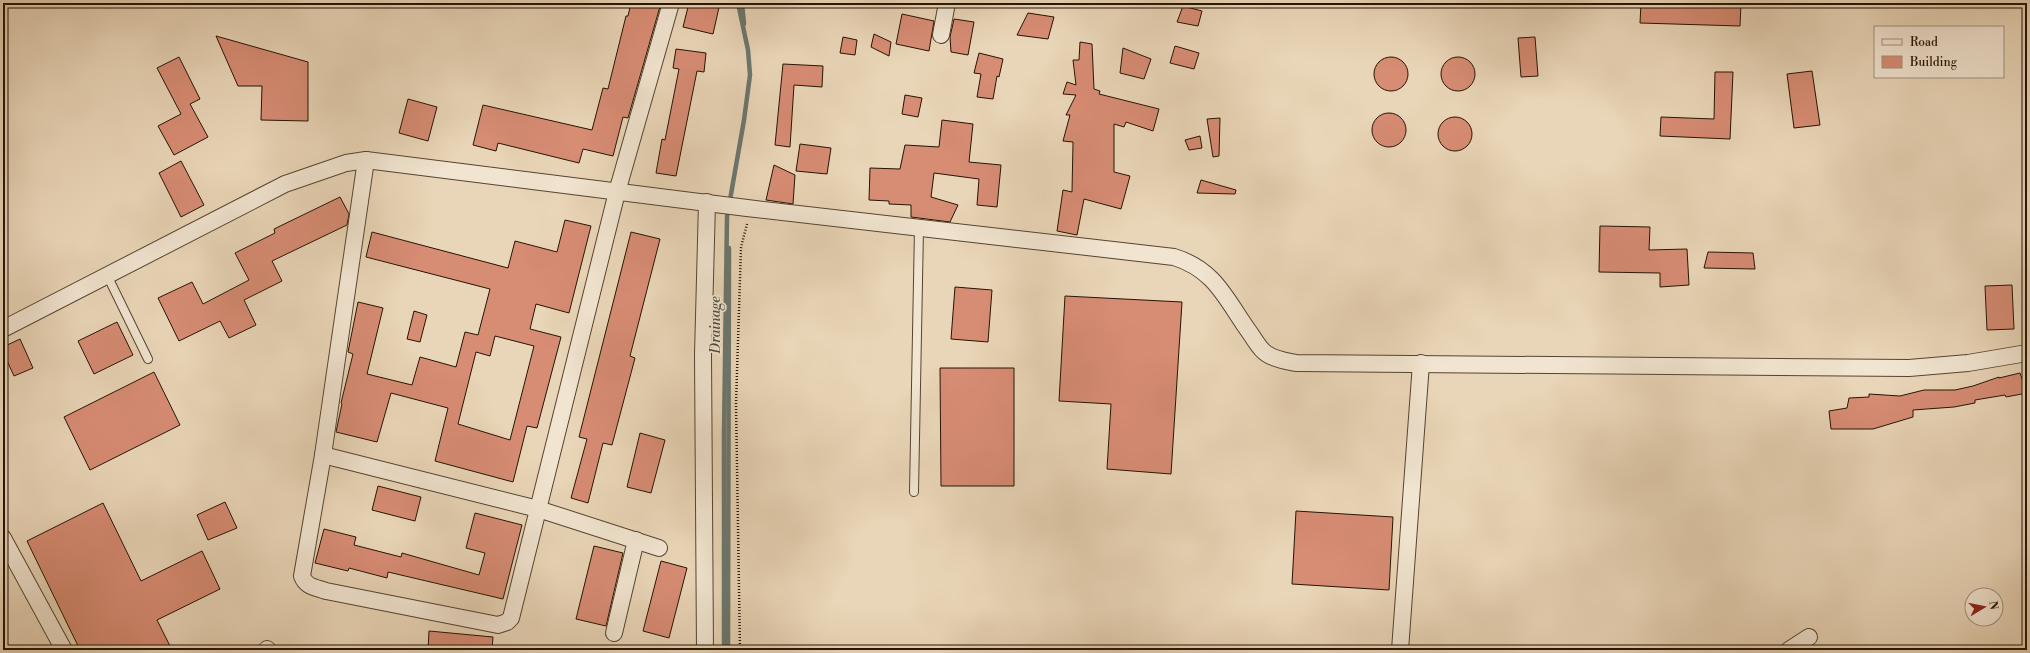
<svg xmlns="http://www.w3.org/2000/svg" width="2030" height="653" font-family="'Libre Bodoni',serif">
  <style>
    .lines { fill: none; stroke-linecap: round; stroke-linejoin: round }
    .stream { stroke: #6b766e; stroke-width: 4.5 }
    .building { fill: #d78c74; stroke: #251403; fill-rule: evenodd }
    .lane-casing { stroke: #564430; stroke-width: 10 }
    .street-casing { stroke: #564430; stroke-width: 18 }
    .path { stroke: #251403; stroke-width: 2.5; stroke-dasharray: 1 2; stroke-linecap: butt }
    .lane { stroke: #f1e4d0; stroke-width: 8 }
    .street { stroke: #f1e4d0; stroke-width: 16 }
    .labels { text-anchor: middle; stroke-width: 3.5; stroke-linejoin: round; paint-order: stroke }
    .water-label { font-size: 14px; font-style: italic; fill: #4e4d41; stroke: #f1e4d0 }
  </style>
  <rect width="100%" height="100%" fill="#e9d5b7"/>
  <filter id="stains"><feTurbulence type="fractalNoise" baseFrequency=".005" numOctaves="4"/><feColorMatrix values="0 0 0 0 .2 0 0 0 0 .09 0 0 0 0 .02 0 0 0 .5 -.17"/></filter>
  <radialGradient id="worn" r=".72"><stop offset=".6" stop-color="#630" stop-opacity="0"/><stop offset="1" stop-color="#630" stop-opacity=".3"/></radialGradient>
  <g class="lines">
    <!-- stream -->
    <g class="stream">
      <polyline points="742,3 744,24"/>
      <polyline points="724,650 724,433 727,217 744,120 750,75 748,50 738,3"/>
      <polyline points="728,650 729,248"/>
    </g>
  </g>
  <!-- building -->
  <g class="building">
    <polygon points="631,3 661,3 628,118 623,117 613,156 583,149 579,163 498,143 496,151 473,145 483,105 592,130 603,88 608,89 626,16 628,16"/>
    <polygon points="689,3 720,3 713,34 683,27"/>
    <polygon points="1641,3 1741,3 1740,26 1640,23"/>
    <polygon points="1183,6 1202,11 1198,26 1177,22"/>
    <polygon points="1028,13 1054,17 1048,39 1017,35"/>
    <polygon points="902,14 934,21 929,51 896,44"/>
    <polygon points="954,19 974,22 968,55 951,52 950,37"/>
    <polygon points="874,34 891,42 889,56 871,47"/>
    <polygon points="216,36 308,62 308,121 261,120 262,86 238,86"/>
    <polygon points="843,37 857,40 855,55 840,53"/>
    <polygon points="1535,37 1538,76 1521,77 1518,38"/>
    <polygon points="1080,42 1092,44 1094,89 1100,91 1099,94 1159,109 1153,131 1126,122 1124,127 1114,124 1114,172 1130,176 1121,209 1084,199 1077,235 1057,231 1063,190 1072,192 1073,142 1063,141 1070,115 1066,115 1076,95 1063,94 1067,82 1076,85 1073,60 1079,60"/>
    <polygon points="1175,46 1199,53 1194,69 1170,63"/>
    <polygon points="1123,48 1151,59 1144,79 1120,73"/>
    <polygon points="676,49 706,53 704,72 697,71 676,176 656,173 662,139 665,140 679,69 673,68"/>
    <polygon points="979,53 1003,59 999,77 997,76 993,99 977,97 981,74 974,73"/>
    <circle cx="1391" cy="74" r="17"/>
    <circle cx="1458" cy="74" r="17"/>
    <polygon points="179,57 200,99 190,104 208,137 174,155 158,126 181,114 157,68"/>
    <polygon points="783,64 823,66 822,87 794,85 790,147 775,145"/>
    <polygon points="1812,71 1820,125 1794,128 1787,74"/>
    <polygon points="1715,72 1733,72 1730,139 1660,136 1661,117 1714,119"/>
    <polygon points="905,95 922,98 918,117 902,114"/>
    <polygon points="408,99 437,107 428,141 399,133"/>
    <circle cx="1389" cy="130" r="17"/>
    <circle cx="1455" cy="134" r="17"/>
    <polygon points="1220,118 1219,156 1213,157 1207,119"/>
    <polygon points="942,120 973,124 969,162 1001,165 997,207 977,205 979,179 934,173 931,197 958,205 950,222 911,217 911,205 889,204 889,201 869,200 870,168 900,169 905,145 939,147"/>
    <polygon points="1200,136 1202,148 1189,150 1185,140"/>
    <polygon points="800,144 831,148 827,174 796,171"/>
    <polygon points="181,161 204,205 181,217 159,173"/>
    <polygon points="774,165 795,175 793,204 766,200"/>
    <polygon points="1201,180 1236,190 1235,194 1197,193"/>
    <polygon points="340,197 349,214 347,225 272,261 282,281 244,300 256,325 229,338 220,321 179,341 158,298 192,282 203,304 249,280 235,253 275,233 274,229"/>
    <path d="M565 220 591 226 569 313 536 304 530 329 561 337 537 428 527 426 513 482 435 461 448 408 391 393 377 442 336 432 342 404 341 403 353 354 348 352 358 302 383 308 367 374 412 385 420 357 456 367 465 332 478 335 490 289 366 257 372 232 508 268 515 241 557 252ZM495 336 534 346 510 440 458 424 476 352 490 356Z"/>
    <polygon points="1600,226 1650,227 1649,250 1687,249 1689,285 1660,287 1660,273 1599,272"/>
    <polygon points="631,232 660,239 630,356 635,358 612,445 603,443 588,503 571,498 587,439 579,437"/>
    <polygon points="1708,252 1753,253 1755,269 1704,268"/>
    <polygon points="2012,285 2014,329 1987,330 1985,286"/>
    <polygon points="955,287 992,290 988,342 951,339"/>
    <polygon points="1065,296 1182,302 1171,474 1107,469 1111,404 1059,401"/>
    <polygon points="414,311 427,315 420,342 407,339"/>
    <polygon points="117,322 133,355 94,374 78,341"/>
    <polygon points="20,339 33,368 14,376 3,352 3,347"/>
    <polygon points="940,368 1014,368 1014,486 941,486"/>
    <polygon points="154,372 180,425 90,470 64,417"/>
    <polygon points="2020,373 2027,393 2006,397 2005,395 1975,400 1975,403 1954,407 1913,410 1913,417 1873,429 1831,429 1829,411 1847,408 1849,398 1869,397 1869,394 1900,396 1924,390 1955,390 1973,386 1999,377 1999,378"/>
    <polygon points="640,433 665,440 651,493 627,487"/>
    <polygon points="378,486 421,497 415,521 372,510"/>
    <polygon points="225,502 237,528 208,540 197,515"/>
    <polygon points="103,503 141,581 202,551 220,589 157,620 172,650 80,650 27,541"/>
    <polygon points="1296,511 1393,517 1389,590 1292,584"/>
    <polygon points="475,513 522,525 503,599 388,572 387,578 349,568 348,571 315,563 324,529 356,537 354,545 401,557 402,553 479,575 485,553 466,548"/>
    <polygon points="594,546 623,553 606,626 576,619"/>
    <polygon points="661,561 687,568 669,638 643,631"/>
    <polygon points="429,631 493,637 492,650 428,650"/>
  </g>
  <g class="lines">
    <!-- lane casing -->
    <g class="lane-casing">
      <g id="lane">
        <polyline points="107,275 148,359"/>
        <polyline points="914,492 919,228"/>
      </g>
    </g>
    <!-- street casing -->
    <g class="street-casing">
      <g id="street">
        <polyline points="941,35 947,3"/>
        <path d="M366 160 323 455 302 576C306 587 315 587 326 591L498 625 507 622 511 618 617 192 671 3"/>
        <path d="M3 329 285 184 346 163 366 160 747 208 1174 257C1216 270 1226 300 1250 333 1255 340 1260 350 1267 354 1276 360 1286 361 1296 363L1909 368 1968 363 2027 353"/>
        <polyline points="323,455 538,509 659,548"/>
        <polyline points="3,538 64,650"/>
        <polyline points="614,633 636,540"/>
        <polyline points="267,649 268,650"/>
        <polyline points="705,650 703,355 707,202"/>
        <polyline points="1400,650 1421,363"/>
        <polyline points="1789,650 1809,637"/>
      </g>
    </g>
    <!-- path -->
    <polyline class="path" points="740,650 736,404 741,247 747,224"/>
    <!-- lane -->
    <use href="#lane" class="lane"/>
    <!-- street -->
    <use href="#street" class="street"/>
  </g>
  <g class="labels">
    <!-- water labels -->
    <g class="water-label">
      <text transform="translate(715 325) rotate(-90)" y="5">Drainage</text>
    </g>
  </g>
  <!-- margin -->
  <rect width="2030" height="653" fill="none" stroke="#e9d5b7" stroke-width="16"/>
  <rect x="4" y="4" width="2022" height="645" fill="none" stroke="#251403" stroke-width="2"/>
  <rect x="8" y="8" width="2014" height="637" fill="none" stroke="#251403"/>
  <!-- legend -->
  <rect x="1874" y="26" width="130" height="52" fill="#f1e4d0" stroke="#9f917e"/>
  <rect x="1882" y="39" width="20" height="6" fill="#f1e4d0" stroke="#9f917e"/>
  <text x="1910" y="46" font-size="12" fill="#251403">Road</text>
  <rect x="1882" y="56" width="20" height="12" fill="#d78c74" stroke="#9f917e"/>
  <text x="1910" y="66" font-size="12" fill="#251403">Building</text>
  <!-- north arrow -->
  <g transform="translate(1984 607) rotate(80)"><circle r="19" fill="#f1e4d0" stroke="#9f917e"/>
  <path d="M0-3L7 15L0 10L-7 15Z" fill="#8f2418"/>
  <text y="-6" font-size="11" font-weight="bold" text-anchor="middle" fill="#251403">N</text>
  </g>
  <rect width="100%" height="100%" filter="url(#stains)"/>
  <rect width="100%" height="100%" fill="url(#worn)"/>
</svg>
